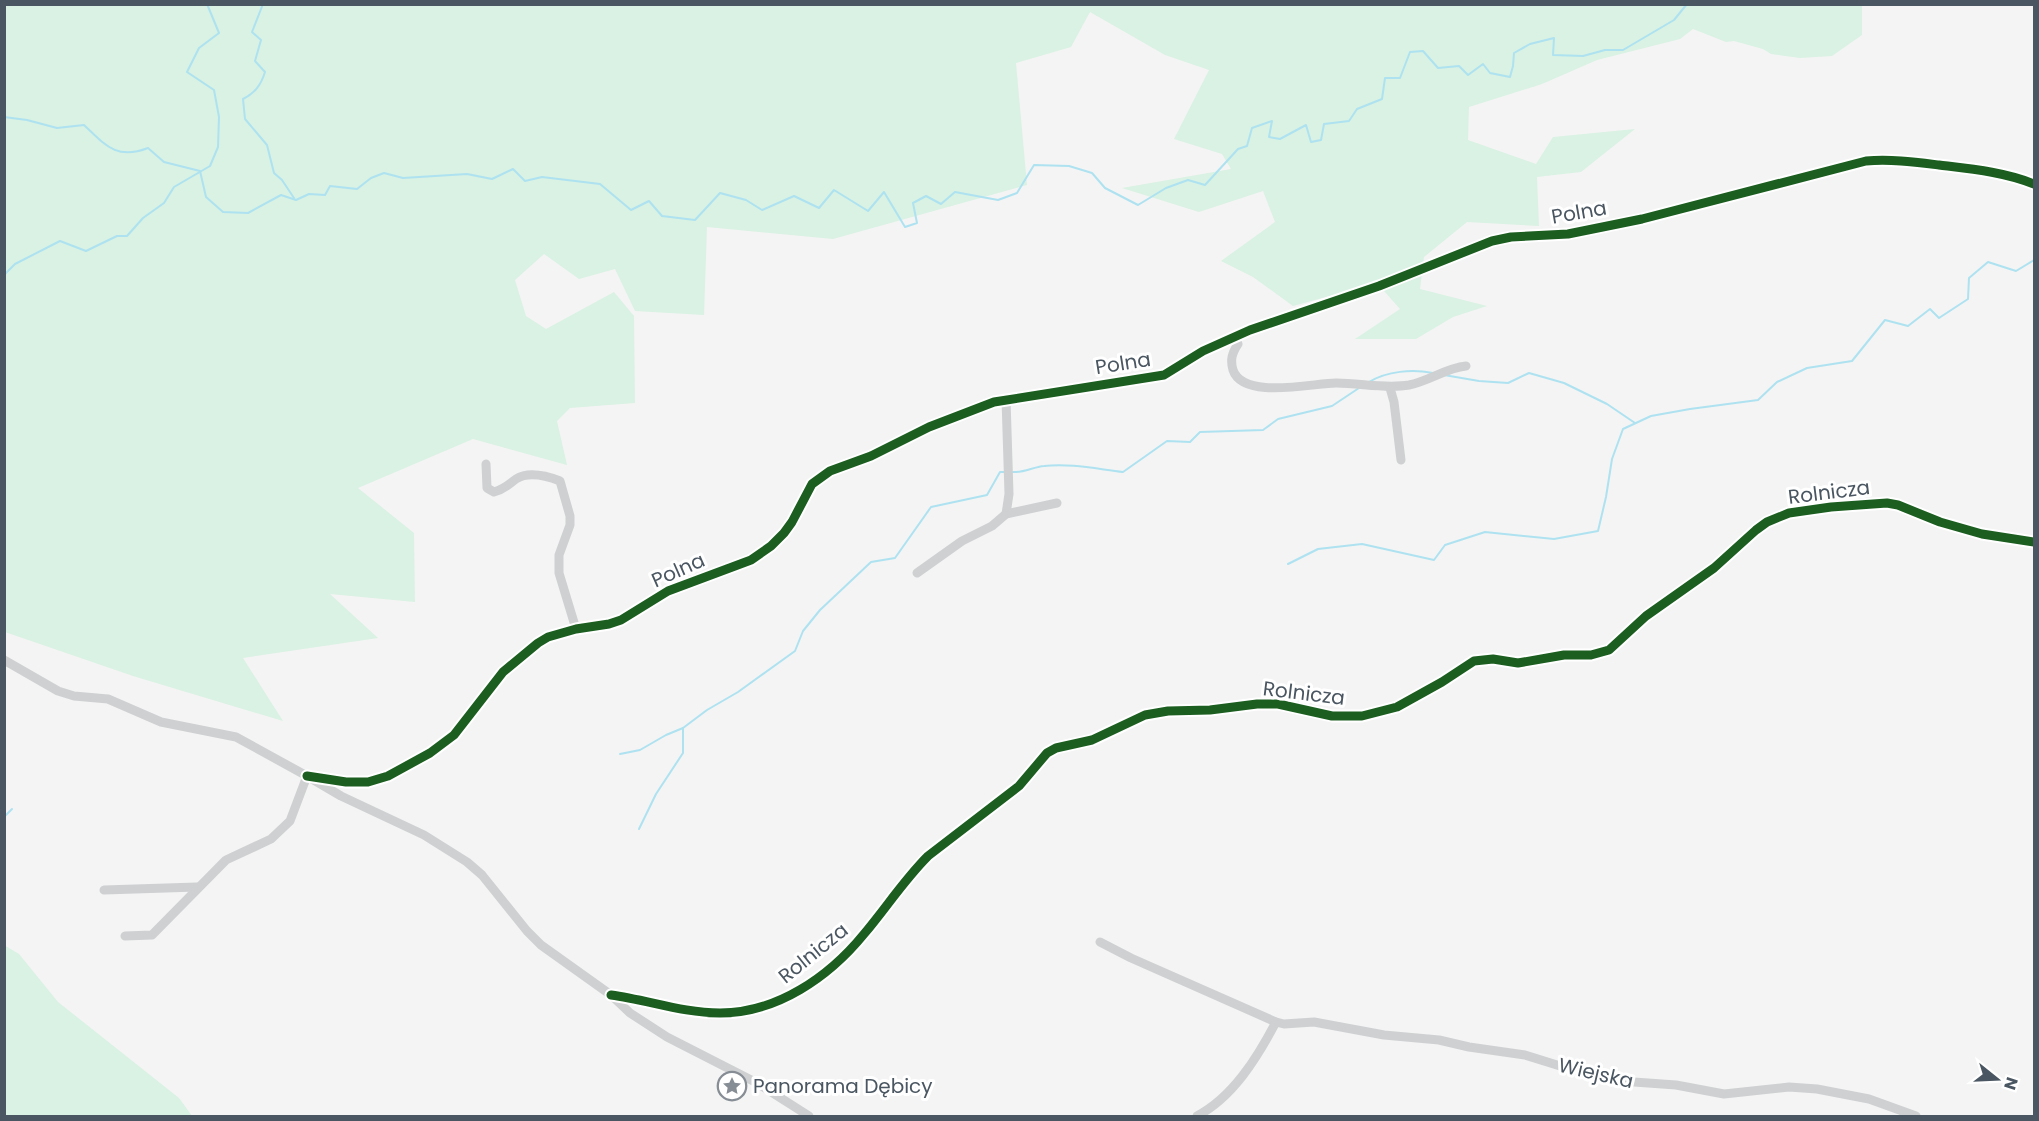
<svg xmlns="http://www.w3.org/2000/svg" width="2039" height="1121" font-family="Poppins,sans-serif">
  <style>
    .green { fill: #d9f2e3 }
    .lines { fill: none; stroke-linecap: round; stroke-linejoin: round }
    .stream { stroke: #aee2f0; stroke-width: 2 }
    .minor { stroke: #ced0d2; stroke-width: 9 }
    .cycleway-casing { stroke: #fff; stroke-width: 13 }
    .cycleway { stroke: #1b5e20; stroke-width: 9 }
    .labels { text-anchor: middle; stroke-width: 6; stroke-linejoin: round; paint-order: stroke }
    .street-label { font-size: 20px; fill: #4a5661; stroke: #fff }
    .poi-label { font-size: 20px; fill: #4a5661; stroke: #fff; text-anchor: start }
  </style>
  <rect width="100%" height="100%" fill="#f4f4f4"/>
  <!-- green -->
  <g class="green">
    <polygon points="5,5 1862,5 1862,35 1832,56 1800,58 1771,54 1763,49 1734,41 1726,42 1693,29 1680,39 1597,60 1542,84 1469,107 1468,140 1536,164 1553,137 1635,129 1581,172 1537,177 1539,226 1467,222 1424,257 1420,289 1487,306 1453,317 1416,339 1355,339 1400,309 1377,283 1293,306 1253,277 1221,261 1275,222 1263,191 1199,212 1122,188 1231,169 1222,154 1174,139 1209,70 1165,55 1090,12 1071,47 1016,63 1027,185 833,239 707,227 704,315 635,311 615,269 579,279 544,254 515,280 526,316 546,329 614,292 634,316 635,403 570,408 557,421 567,465 473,439 358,488 414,533 415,602 330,594 378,638 243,658 283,721 133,676 5,632"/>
    <polygon points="4,945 19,954 58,1002 179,1098 192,1116 5,1116"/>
  </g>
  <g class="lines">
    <!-- stream -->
    <g class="stream">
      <path d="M263 4 252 32 261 40 255 61 265 72C261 85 255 93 243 99L245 119 267 145 274 173 282 180 294 198"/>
      <path d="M4 117 27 120 57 128 84 125C106 146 117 160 148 148L164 162 200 171 206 197 223 212 248 213 281 195 296 200 309 194 325 195 330 186 357 189 371 178 384 173 403 178 467 174 492 179 513 169 525 181 542 177 600 184 631 210 649 201 662 216 695 220 720 193 746 200 762 210 794 196 819 208 834 190 868 211 884 192 905 227 917 223 913 203 926 196 941 204 955 192 998 200 1017 193 1034 165 1069 166 1092 173 1105 188 1138 205 1166 188 1188 180 1205 185 1238 149 1247 146 1252 128 1272 121 1269 137 1280 139 1306 125 1311 142 1321 140 1324 124 1349 121 1357 109 1382 99 1385 78H1400L1410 52 1423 51 1438 68 1459 66 1468 75 1483 64 1490 73 1510 77 1513 66 1514 53 1530 44 1554 38 1553 55 1583 56 1605 50H1623L1674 20 1687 4"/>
      <polyline points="4,275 15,264 60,241 86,251 117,236 127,236 143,218 164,203 174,187 210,166 218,147 219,117 214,90 187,72 199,48 219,33 207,4"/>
      <polyline points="1444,375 1479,381 1508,383 1529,373 1564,383 1607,404 1635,423"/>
      <path d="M1369 382C1387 371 1412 369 1433 373"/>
      <path d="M1013 472C1024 473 1033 467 1044 466 1070 463 1097 469 1123 472L1167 441 1190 442 1200 432 1263 430 1278 419 1332 406 1359 388"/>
      <polyline points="1288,564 1318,549 1362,544 1434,560 1445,545 1485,532 1554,539 1598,531 1606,497 1612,459 1623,429 1651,416 1690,409 1758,400 1777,382 1807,368 1852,361 1885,320 1908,326 1930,309 1939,318 1968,299 1969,278 1988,262 2016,271 2034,260"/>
      <polyline points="620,754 640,750 666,735 683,728"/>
      <polyline points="4,817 12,809"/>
      <polyline points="639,829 656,794 683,753 683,728 707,710 738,692 795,651 803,631 820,610 871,562 895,558 931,507 987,495 1000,472 1007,472"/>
    </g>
    <!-- minor -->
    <g class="minor">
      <path d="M1234 337 1238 344C1232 353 1230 360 1233 370 1243 400 1313 383 1336 383 1361 383 1385 389 1409 385 1429 381 1446 368 1466 366"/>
      <polyline points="1390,388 1394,402 1401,460"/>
      <path d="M486 464 487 488 494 492C505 489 508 485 516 479 529 471 547 476 560 481L570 516V525L559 555V573L576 629"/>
      <polyline points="1006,514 1009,494 1006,399"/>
      <polyline points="917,573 962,541 992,526 1006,514 1057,503"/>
      <polyline points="4,660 58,691 74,696 108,699 161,722 236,737 307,776 341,796 424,835 467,862 482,875 527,931 541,945 611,995 630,1013 667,1037 757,1083 809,1116"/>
      <path d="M307 776 346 782H368L388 776 430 753 454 735 503 672 538 643 548 637 576 629 609 624 621 620 668 591 751 560 771 546 784 533 792 522 812 484 830 471 871 456 929 427 994 402 1164 375 1203 351 1250 330 1379 286 1492 241 1511 237 1568 234 1642 219 1866 161C1891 159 1914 162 1939 165 1972 169 2004 172 2034 184"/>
      <polyline points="104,890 197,887"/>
      <polyline points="125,936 152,935 226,860 271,839 290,821 307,776"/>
      <polyline points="1100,942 1131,958 1276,1022 1284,1024 1314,1022 1384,1035 1439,1040 1469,1047 1525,1055 1586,1074 1620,1081 1676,1085 1724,1094 1789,1087 1817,1089 1869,1099 1916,1116"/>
      <path d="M611 995C648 1000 683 1013 720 1013 777 1013 829 977 864 934 886 908 904 880 928 856L1019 786 1047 753 1056 748 1092 740 1145 715 1168 711 1210 710 1257 704H1278L1332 716H1362L1397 707 1442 682 1474 661 1493 659 1518 663 1564 655H1591L1609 650 1646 616 1714 568 1756 530 1767 522 1789 513 1831 507 1887 503 1898 505 1940 522 1982 534 2034 542"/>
      <path d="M1197 1116C1233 1097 1257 1058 1276 1022"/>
    </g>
    <!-- cycleway casing -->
    <g class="cycleway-casing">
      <g id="cycleway">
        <path d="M307 776 346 782H368L388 776 430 753 454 735 503 672 538 643 548 637 576 629 609 624 621 620 668 591 751 560 771 546 784 533 792 522 812 484 830 471 871 456 929 427 994 402 1164 375 1203 351 1250 330 1379 286 1492 241 1511 237 1568 234 1642 219 1866 161C1891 159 1914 162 1939 165 1972 169 2004 172 2034 184"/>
        <path d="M611 995C648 1000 683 1013 720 1013 777 1013 829 977 864 934 886 908 904 880 928 856L1019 786 1047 753 1056 748 1092 740 1145 715 1168 711 1210 710 1257 704H1278L1332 716H1362L1397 707 1442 682 1474 661 1493 659 1518 663 1564 655H1591L1609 650 1646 616 1714 568 1756 530 1767 522 1789 513 1831 507 1887 503 1898 505 1940 522 1982 534 2034 542"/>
      </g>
    </g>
    <!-- cycleway -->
    <use href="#cycleway" class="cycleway"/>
  </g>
  <!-- icons -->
  <defs>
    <g id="sight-ring" transform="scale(1.5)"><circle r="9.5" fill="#fff" stroke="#868d94" stroke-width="1.5"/><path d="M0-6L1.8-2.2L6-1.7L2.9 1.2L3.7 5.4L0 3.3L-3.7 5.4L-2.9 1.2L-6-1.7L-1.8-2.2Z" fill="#868d94"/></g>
  </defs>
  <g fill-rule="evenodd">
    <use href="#sight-ring" x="732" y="1086"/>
  </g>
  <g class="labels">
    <!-- street labels -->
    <g class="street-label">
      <text transform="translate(1579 212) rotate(-10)" y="7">Polna</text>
      <text transform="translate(1123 363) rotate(-9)" y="7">Polna</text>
      <text transform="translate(1829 492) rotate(-7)" y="7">Rolnicza</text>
      <text transform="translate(678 570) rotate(-24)" y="7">Polna</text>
      <text transform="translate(1304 693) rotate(7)" y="7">Rolnicza</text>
      <text transform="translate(813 953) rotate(-39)" y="7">Rolnicza</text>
      <text transform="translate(1596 1073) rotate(13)" y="7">Wiejska</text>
    </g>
    <!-- poi labels -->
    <g class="poi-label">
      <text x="753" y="1093">Panorama Dębicy</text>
    </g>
  </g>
  <!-- border -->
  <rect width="2039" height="1121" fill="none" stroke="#4a5661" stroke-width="12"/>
  <!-- north arrow -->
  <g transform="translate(1997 1079) rotate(108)" stroke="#ffffff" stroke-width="4.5" paint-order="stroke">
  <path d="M0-4.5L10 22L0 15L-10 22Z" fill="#4a5661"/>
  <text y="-9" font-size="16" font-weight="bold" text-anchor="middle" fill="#4a5661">N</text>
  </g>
</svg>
